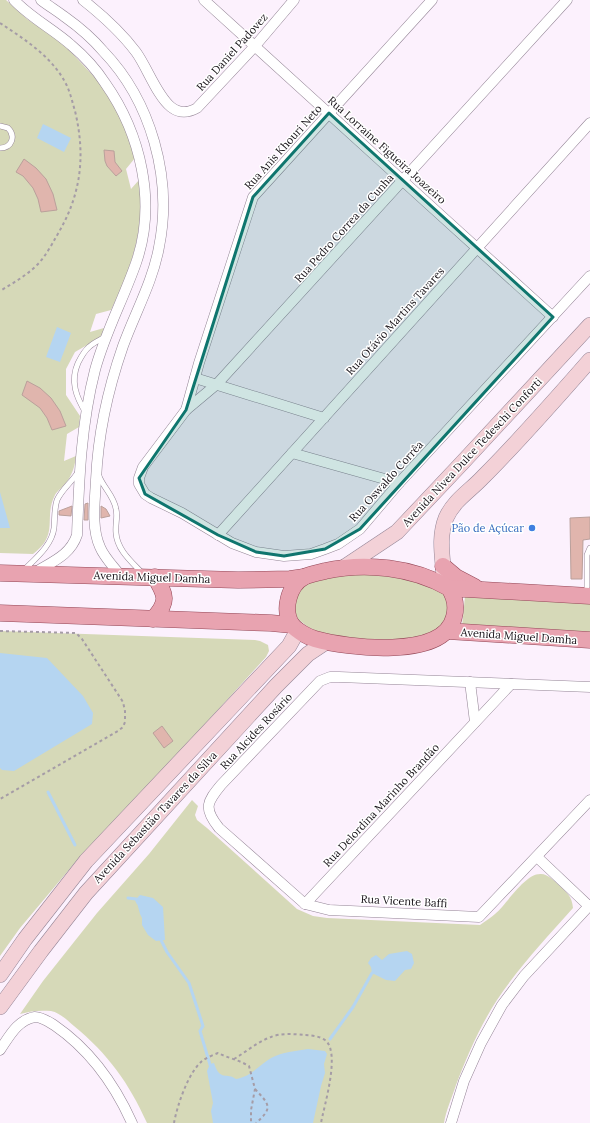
<svg xmlns="http://www.w3.org/2000/svg" width="590" height="1123" font-family="Lora,serif">
  <style>
    .green { fill: #d6d9b8 }
    .water { fill: #b5d5f1 }
    .lines { fill: none; stroke-linecap: round; stroke-linejoin: round }
    .stream { stroke: #b5d5f1; stroke-width: 3 }
    .building { fill: #e0b5ad; stroke: #baa09b }
    .service-casing { stroke: #948596; stroke-width: 6 }
    .minor-casing { stroke: #948596; stroke-width: 11 }
    .secondary-casing { stroke: #948596; stroke-width: 16 }
    .primary-casing { stroke: #934757; stroke-width: 17 }
    .path { stroke: #a59ca6; stroke-width: 2; stroke-dasharray: 3 3; stroke-linecap: butt }
    .service { stroke: #fff; stroke-width: 5 }
    .minor { stroke: #fff; stroke-width: 10 }
    .secondary { stroke: #f3d1d7; stroke-width: 15 }
    .primary { stroke: #e8a3b0; stroke-width: 16 }
    .marked { fill: #0f766e; fill-opacity: 0.2; stroke: #0f766e; stroke-width: 3; stroke-linejoin: round }
    .shop-dot { fill: #3f7fe0; stroke: #fff; stroke-width: 1.5 }
    .labels { text-anchor: middle; stroke-width: 3; stroke-linejoin: round; paint-order: stroke }
    .street-label { font-size: 11px; fill: #140f15; stroke: #fff }
    .shop-label { font-size: 11px; fill: #366cbe; stroke: #fff; text-anchor: end }
  </style>
  <rect width="100%" height="100%" fill="#fcf1fd"/>
  <!-- green -->
  <g class="green">
    <path d="M0 0H6L27 19 55 38 71 52 99 82 121 118 135 158 126 169 131 189 139 180C146 227 131 269 111 310L96 314 90 332 104 328 101 337 75 352 66 369V395L80 416 79 427 67 434 64 461 76 456C75 466 72 476 65 484 62 488 57 491 55 495 43 518 60 534 33 554L0 553Z"/>
    <path d="M371 572C388 575 450 583 449 606 449 612 445 620 443 627L420 637 396 640H348L316 631 308 627 298 619 294 610 295 595 306 583 335 575Z"/>
    <polygon points="465,596 590,602 590,632 462,627"/>
    <polygon points="0,631 255,640 260,641 268,645 269,651 266,657 116,822 83,853 20,928 0,956"/>
    <path d="M192 800 198 806 195 815 197 820 207 828 297 909 313 916 327 918 480 925C485 921 491 918 495 914 507 904 525 873 541 874 548 874 554 881 559 885 567 893 572 896 573 908 547 937 519 967 497 1000 480 1026 467 1056 456 1085 452 1098 446 1110 444 1123H147C129 1083 108 1054 74 1026 67 1020 60 1013 51 1011 40 1010 30 1011 20 1014L43 981 97 913 149 854Z"/>
  </g>
  <!-- water -->
  <g class="water">
    <polygon points="43,124 71,138 64,152 37,138"/>
    <polygon points="57,327 71,333 60,362 46,357"/>
    <polygon points="0,492 10,528 0,528"/>
    <polygon points="0,653 47,658 83,696 93,713 92,724 14,771 2,770 0,768"/>
    <polygon points="140,895 153,898 163,907 165,940 156,941 148,935 142,925 142,918 140,914 136,899"/>
    <polygon points="407,951 412,954 414,963 411,969 405,970 395,981 386,980 372,973 371,967 368,963 371,958 376,955 382,960 389,954"/>
    <path d="M308 1049 325 1051 327 1054 324 1064 325 1073 321 1086 313 1123H213L211 1111 213 1103 207 1071 210 1064 214 1063C220 1082 227 1072 236 1079 251 1077 259 1065 271 1058 283 1052 295 1051 308 1049Z"/>
  </g>
  <g class="lines">
    <!-- stream -->
    <g class="stream">
      <polyline points="48,792 75,845"/>
      <polyline points="128,898 136,899 138,903"/>
      <polyline points="160,938 167,952 189,983 203,1026 200,1031 211,1068"/>
      <polyline points="330,1039 353,1007 372,973 375,972"/>
    </g>
  </g>
  <!-- building -->
  <g class="building">
    <polygon points="104,150 114,151 115,162 122,171 116,176 107,166 105,161"/>
    <polygon points="24,159 36,168 46,179 53,194 57,210 41,212 38,199 33,188 23,176 16,172"/>
    <polygon points="27,381 40,388 51,398 60,411 66,426 52,430 47,418 40,408 22,395"/>
    <polygon points="88,503 88,520 84,520 85,504"/>
    <polygon points="72,506 71,516 59,515 59,511"/>
    <polygon points="101,506 106,509 110,516 101,518"/>
    <polygon points="590,517 590,539 583,540 582,579 571,579 570,518"/>
    <polygon points="162,726 173,741 164,748 153,733"/>
  </g>
  <g class="lines">
    <!-- service casing -->
    <g class="service-casing">
      <g id="service">
        <path d="M0 126 8 128C16 136 12 148 0 148"/>
        <path d="M86 413C76 397 70 381 78 363 81 357 84 351 89 347 93 343 100 340 105 337"/>
        <path d="M99 476C103 487 114 496 116 509 118 517 115 525 116 533 117 550 132 562 143 574"/>
        <path d="M24 570C36 558 52 545 54 528 55 518 54 509 57 500 62 489 72 482 78 472"/>
        <polyline points="587,594 587,555 590,548"/>
      </g>
    </g>
    <!-- minor casing -->
    <g class="minor-casing">
      <g id="minor">
        <path d="M14 0C31 18 53 29 71 45 84 56 96 69 105 83 141 134 157 203 136 263 123 300 105 333 95 370 81 424 79 480 77 535 70 556 51 562 34 573"/>
        <path d="M41 0C49 6 57 11 65 17 79 27 92 38 103 51 151 101 173 178 159 247 153 281 135 313 123 346 108 389 98 434 96 480 95 501 91 527 100 547 104 557 113 566 120 575"/>
        <path d="M83 0C102 15 121 32 136 52 147 67 157 96 171 107 180 114 188 113 197 108L255 46 294 0"/>
        <polyline points="204,0 403,181 553,317"/>
        <polyline points="567,0 217,384 186,410 143,467 139,478 139,484 145,494 151,498 182,513 232,543 256,552 284,556 311,554 325,549 338,544 360,529 399,483 590,276"/>
        <polyline points="195,378 324,418"/>
        <polyline points="186,410 199,363 253,197 432,0"/>
        <polyline points="292,453 399,483"/>
        <polyline points="218,535 590,123"/>
        <polyline points="470,682 475,722"/>
        <path d="M590 687 339 677H330L320 681 221 785C207 802 203 808 219 828L305 904 329 910 479 917 590 800"/>
        <polyline points="537,857 590,907"/>
        <polyline points="305,904 511,684"/>
        <path d="M0 1050C9 1037 17 1020 35 1017 42 1017 49 1022 54 1025 89 1049 115 1085 132 1123"/>
        <polyline points="451,1123 464,1081 481,1043 502,1005 524,976 590,905"/>
      </g>
    </g>
    <!-- secondary casing -->
    <g class="secondary-casing">
      <g id="secondary">
        <polyline points="343,568 397,532 462,463 590,325"/>
        <path d="M444 578C443 558 438 538 446 518 454 500 470 491 483 477 520 440 555 400 590 360"/>
        <polyline points="0,975 25,939 86,861 289,646 298,630"/>
        <polyline points="0,1007 41,951 86,893 276,686 308,654 326,642"/>
      </g>
    </g>
    <!-- primary casing -->
    <g class="primary-casing">
      <g id="primary">
        <polyline points="443,566 456,577 475,587"/>
        <polyline points="0,573 238,580 290,579 304,577"/>
        <path d="M449 588C455 597 457 606 454 617 444 660 347 648 315 639 308 637 297 631 292 625 282 610 289 585 304 577 310 574 318 573 325 571 365 562 413 567 449 588L590 596"/>
        <polyline points="0,613 271,623 292,625"/>
        <path d="M153 619C169 602 166 595 155 577"/>
        <polyline points="447,631 590,640"/>
      </g>
    </g>
    <!-- path -->
    <g class="path">
      <path d="M0 23C24 39 51 56 65 82 70 91 72 101 75 111 86 157 81 196 56 237 51 246 45 257 37 265 26 276 13 283 0 291"/>
      <polyline points="0,631 76,633 82,639 123,702 125,711 125,722 123,727 118,731 0,799"/>
      <path d="M234 1059C246 1052 257 1042 271 1037 280 1033 294 1034 304 1035 311 1035 319 1036 325 1040 341 1052 324 1106 321 1123"/>
      <path d="M255 1089C270 1105 273 1108 256 1123"/>
      <path d="M174 1123C177 1106 188 1073 202 1061 206 1058 213 1055 218 1053 228 1058 239 1060 249 1066L255 1089 251 1110V1123"/>
    </g>
    <!-- service -->
    <use href="#service" class="service"/>
    <!-- minor -->
    <use href="#minor" class="minor"/>
    <!-- secondary -->
    <use href="#secondary" class="secondary"/>
    <!-- primary -->
    <use href="#primary" class="primary"/>
  </g>
  <!-- marked area -->
  <path class="marked" d="M329 113 553 317 360 529 325 549 284 556 256 552 218 535 145 494 139 478 186 410 253 197Z"/>
  <!-- markers -->
  <circle class="shop-dot" cx="532" cy="528" r="4"/>
  <g class="labels">
    <!-- street labels -->
    <g class="street-label">
      <text transform="translate(232 52) rotate(-48)" y="4">Rua Daniel Padovez</text>
      <text transform="translate(283 147) rotate(-48)" y="4">Rua Anis Khouri Neto</text>
      <text transform="translate(387 150) rotate(42)" y="4">Rua Lorraine Figueira Joazeiro</text>
      <text transform="translate(344 228) rotate(-48)" y="4">Rua Pedro Correa da Cunha</text>
      <text transform="translate(395 321) rotate(-48)" y="4">Rua Otávio Martins Tavares</text>
      <text transform="translate(472 452) rotate(-47)" y="4">Avenida Nívea Dulce Tedeschi Conforti</text>
      <text transform="translate(386 481) rotate(-48)" y="4">Rua Oswaldo Corrêa</text>
      <text transform="translate(152 577) rotate(2)" y="4">Avenida Miguel Damha</text>
      <text transform="translate(519 636) rotate(4)" y="4">Avenida Miguel Damha</text>
      <text transform="translate(256 731) rotate(-47)" y="4">Rua Alcides Rosário</text>
      <text transform="translate(381 805) rotate(-47)" y="4">Rua Delordina Marinho Brandão</text>
      <text transform="translate(155 817) rotate(-47)" y="4">Avenida Sebastião Tavares da Silva</text>
      <text transform="translate(404 901) rotate(3)" y="4">Rua Vicente Baffi</text>
    </g>
    <!-- shop labels -->
    <g class="shop-label">
      <text x="524" y="532">Pão de Açúcar</text>
    </g>
  </g>
</svg>
